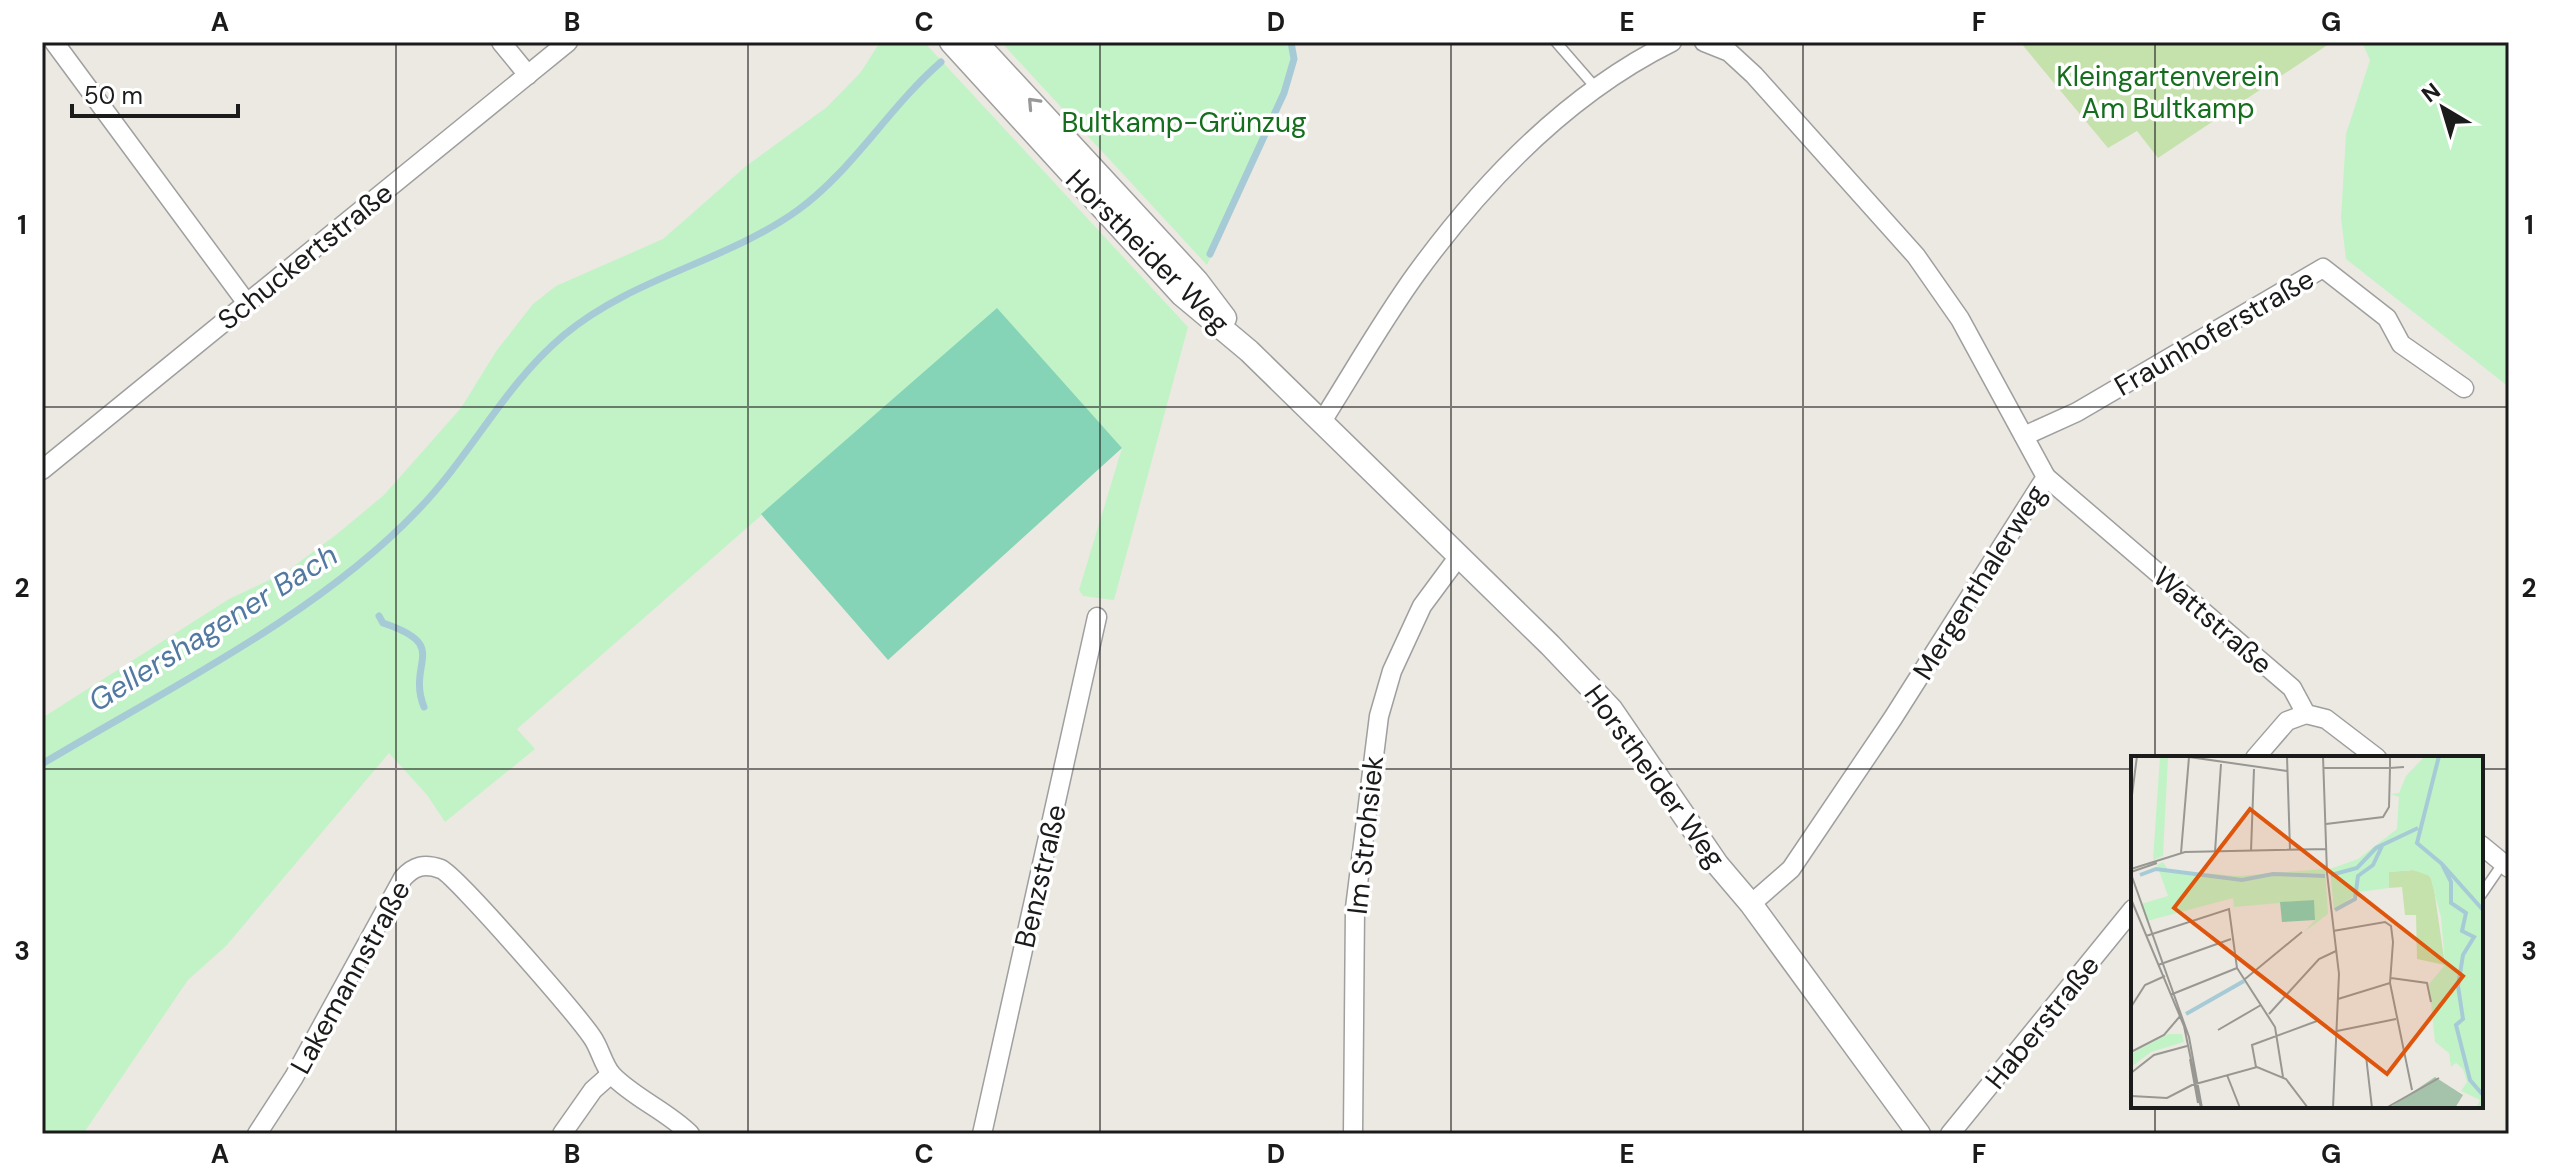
<svg xmlns="http://www.w3.org/2000/svg" width="2551" height="1176" font-family="'DM Sans',sans-serif">
  <style>
    .grass { fill: #c6e2ac }
    .park { fill: #c2f3c6 }
    .pitch { fill: #86d4b7 }
    .lines { fill: none; stroke-linecap: round; stroke-linejoin: round }
    .stream { stroke: #a6cbd6; stroke-width: 7 }
    .service-casing { stroke: #9f9f9f; stroke-width: 12 }
    .minor-casing { stroke: #9f9f9f; stroke-width: 21 }
    .tertiary-casing { stroke: #9f9f9f; stroke-width: 25 }
    .service { stroke: #fff; stroke-width: 9 }
    .minor { stroke: #fff; stroke-width: 18 }
    .tertiary { stroke: #fff; stroke-width: 22 }
    .oneway { stroke: #989898 }
    .grid { fill: none; stroke: #1b1b1b; stroke-width: 2; stroke-opacity: 0.55 }
    .labels { text-anchor: middle; stroke-width: 7; stroke-linejoin: round; paint-order: stroke }
    .park-label { font-size: 28px; fill: #156e1d; stroke: #fff }
    .street-label { font-size: 28px; fill: #1b1b1b; stroke: #fff }
    .water-label { font-size: 30px; font-style: italic; fill: #5279a1; stroke: #fff }
    .inset-river { fill: none; stroke: #a6cbd6; stroke-width: 4 }
    .inset-road { fill: none; stroke: #989792; stroke-width: 2 }
    .view { fill: #de560d; fill-opacity: 0.15; stroke: #de560d; stroke-width: 4 }
    .inset-edge { fill: none; stroke: #1b1b1b; stroke-width: 4 }
    .neatline { fill: none; stroke: #1b1b1b; stroke-width: 3 }
    .grid-label { font-size: 26px; text-anchor: middle; font-weight: bold; fill: #1b1b1b }
  </style>
  <rect width="100%" height="100%" fill="#ece9e2"/>
  <!-- grass -->
  <polygon class="grass" points="2020,42 2332,42 2158,158 2137,131 2108,148"/>
  <!-- park -->
  <g class="park">
    <polygon points="880,42 924,42 1188,327 1114,600 1083,596 1079,590 1122,448 997,309 517,729 535,749 445,822 427,795 389,753 226,946 188,980 83,1134 42,1134 42,718 229,599 286,572 337,534 384,495 461,408 497,350 533,304 556,286 663,239 745,167 827,107 861,72"/>
    <polygon points="1001,42 1293,42 1296,58 1286,94 1207,265"/>
    <polygon points="2362,42 2509,42 2509,387 2346,259 2341,218 2346,134 2370,60"/>
  </g>
  <!-- pitch -->
  <polygon class="pitch" points="997,308 1122,448 888,660 761,514"/>
  <g class="lines">
    <!-- stream -->
    <g class="stream">
      <polyline points="1210,254 1284,93 1294,59 1291,42"/>
      <path d="M379 616 383 623C452 646 406 662 424 707"/>
      <path d="M42 764C165 690 318 615 417 511 471 456 504 385 564 335 633 277 726 262 798 210 853 170 889 107 941 62"/>
    </g>
    <!-- service casing -->
    <g class="service-casing">
      <g id="service">
        <polyline points="1556,42 1596,88"/>
        <polyline points="2481,895 2503,863"/>
      </g>
    </g>
    <!-- minor casing -->
    <g class="minor-casing">
      <g id="minor">
        <polyline points="54,42 246,302"/>
        <polyline points="501,42 528,75"/>
        <polyline points="1704,42 1729,52 1754,75 1916,256 1960,319 2046,477 1893,718 1791,869 1751,904"/>
        <path d="M1321 423C1352 374 1382 321 1416 274 1483 182 1569 93 1672 42"/>
        <polyline points="2024,436 2077,412 2323,268 2387,318 2401,344 2464,388"/>
        <polyline points="42,470 568,42"/>
        <polyline points="2046,477 2292,688 2306,714 2326,719 2377,758"/>
        <polyline points="2255,758 2287,721 2306,714"/>
        <polyline points="2481,845 2509,868"/>
        <path d="M257 1134 294 1077 403 878C414 866 424 863 441 869 456 875 577 1015 592 1037 600 1048 603 1065 612 1075 634 1098 667 1111 690 1134"/>
        <polyline points="562,1134 593,1090 611,1074"/>
        <polyline points="982,1134 1097,617"/>
        <polyline points="1353,1134 1355,908 1379,716 1392,671 1422,606 1459,556"/>
        <polyline points="1950,1134 2133,909"/>
      </g>
    </g>
    <!-- tertiary casing -->
    <g class="tertiary-casing">
      <g id="tertiary">
        <polyline points="951,42 1182,295 1249,351 1550,645 1611,709 1717,864 1751,904 1919,1134"/>
        <polyline points="976,42 1197,281 1225,318"/>
      </g>
    </g>
    <!-- service -->
    <use href="#service" class="service"/>
    <!-- minor -->
    <use href="#minor" class="minor"/>
    <!-- tertiary -->
    <use href="#tertiary" class="tertiary"/>
  </g>
  <!-- one-way arrows -->
  <defs><path id="oneway-chevron" d="M-2-3.5L2.5 0L-2 3.5" fill="none" stroke-width="1.6" stroke-linecap="round" stroke-linejoin="round" transform="scale(2)"/></defs>
  <use class="oneway" href="#oneway-chevron" transform="translate(1033 103) rotate(-133)"/>
  <!-- grid -->
  <path class="grid" d="M396 42V1134M748 42V1134M1100 42V1134M1451 42V1134M1803 42V1134M2155 42V758M42 407H2509M42 769H2133M2481 769H2509M2155 1106V1134"/>
  <g class="labels">
    <!-- park labels -->
    <g class="park-label">
      <text x="2168" y="86">Kleingartenverein<tspan x="2168" dy="32">Am Bultkamp</tspan></text>
      <text x="1184" y="132">Bultkamp-Grünzug</text>
    </g>
    <!-- street labels -->
    <g class="street-label">
      <text transform="translate(1148 251) rotate(45)" y="10">Horstheider Weg</text>
      <text transform="translate(305 256) rotate(-39)" y="10">Schuckertstraße</text>
      <text transform="translate(2214 332) rotate(-30)" y="10">Fraunhoferstraße</text>
      <text transform="translate(1979 582) rotate(-58)" y="10">Mergenthalerweg</text>
      <text transform="translate(2213 620) rotate(41)" y="10">Wattstraße</text>
      <text transform="translate(1655 776) rotate(54)" y="10">Horstheider Weg</text>
      <text transform="translate(1365 835) rotate(-84)" y="10">Im Strohsiek</text>
      <text transform="translate(1040 876) rotate(-77)" y="10">Benzstraße</text>
      <text transform="translate(350 977) rotate(-61)" y="10">Lakemannstraße</text>
      <text transform="translate(2042 1022) rotate(-51)" y="10">Haberstraße</text>
    </g>
    <!-- water labels -->
    <g class="water-label">
      <text transform="translate(213 628) rotate(-32)" y="10">Gellershagener Bach</text>
    </g>
  </g>
  <!-- overview -->
  <g transform="translate(2131 756)">
    <rect width="352" height="352" fill="#ece9e2"/>
    <path d="M282 114 296 116 302 126 314 209 286 203 285 159H274L271 131 258 132 257 116Z" fill="#c6e2ac"/>
    <path d="M304 321 332 339 324 352H258Z" fill="#a5c3aa"/>
    <path d="M29 0H56L37 2 32 100 22 104ZM294 0H352V352H345L349 344 330 335 336 326 332 313 325 307 320 311 318 297 304 286 298 228 314 209 310 161 299 120 282 114 258 116V132L228 136 203 154 199 113 227 103 266 73 268 41 260 38 268 37 275 20ZM32 106 37 114 106 120 194 113 197 158 173 176 184 164 182 144 103 151 102 142 16 165 10 148 37 140 26 109ZM37 278H51L53 286 20 296 0 311V298Z" fill="#c2f3c6"/>
    <path d="M183 144 184 164 151 166 149 146Z" fill="#86d4b7"/>
    <path class="inset-river" d="M308 0 286 87 311 108 320 126V147L335 157 331 175 343 181 332 199 327 230 332 263 325 269 339 324 352 339M311 108 352 154M9 119 25 113 111 124 142 118 194 120M200 119 226 112 245 92 287 72M204 154 224 143 227 120 242 109 251 90M55 258 113 225"/>
    <path class="inset-road" d="M156 0 159 94M192 0 196 117 208 218 202 352M259 0V12L273 11M192 12H259L258 51 252 61 195 68M0 47 6 0M120 95 123 13M84 96 90 8M50 97 58 1 156 15M0 113 54 96 196 93M0 116 26 107M0 118 58 281 71 352M0 143 53 270 70 352M202 175 254 166 260 170 262 186 259 227 207 243M15 180 98 153 106 212 144 271 152 321M27 209 100 183M260 222 296 227 300 246M114 223 171 176M259 227 281 334M39 239 106 212M0 251 14 229 34 220M138 258 188 203 205 195M87 274 130 249M206 275 265 263M0 296 33 279 50 259M235 300 241 352M59 303 67 347M125 311 121 289 186 265M0 317 23 299 56 290M96 319 109 352M0 340 36 342 61 329 126 311 155 323 177 352M255 352 308 322"/>
    <path class="view" d="M119 53 332 220 256 318 43 152Z"/>
    <rect width="352" height="352" class="inset-edge"/>
  </g>
  <!-- border -->
  <rect width="2551" height="1176" fill="none" stroke="#ffffff" stroke-width="88"/>
  <!-- north arrow -->
  <g transform="translate(2443 108) rotate(322)" stroke="#ffffff" stroke-width="6" paint-order="stroke">
  <path d="M0-6L14 30L0 20L-14 30Z" fill="#1b1b1b"/>
  <text y="-12" font-size="22" font-weight="bold" text-anchor="middle" fill="#1b1b1b">N</text>
  </g>
  <!-- scale -->
  <path d="M72 104v12h166v-12" fill="none" stroke="#1b1b1b" stroke-width="4"/>
  <text x="84" y="104" font-size="24" fill="#1b1b1b" stroke="#ffffff" stroke-width="6" paint-order="stroke">50 m</text>
  <rect x="44" y="44" width="2463" height="1088" class="neatline"/>
  <g class="grid-label">
    <text x="220" y="31">A</text>
    <text x="572" y="31">B</text>
    <text x="924" y="31">C</text>
    <text x="1276" y="31">D</text>
    <text x="1627" y="31">E</text>
    <text x="1979" y="31">F</text>
    <text x="2331" y="31">G</text>
    <text x="22" y="234">1</text>
    <text x="2529" y="234">1</text>
    <text x="22" y="597">2</text>
    <text x="2529" y="597">2</text>
    <text x="22" y="960">3</text>
    <text x="2529" y="960">3</text>
    <text x="220" y="1163">A</text>
    <text x="572" y="1163">B</text>
    <text x="924" y="1163">C</text>
    <text x="1276" y="1163">D</text>
    <text x="1627" y="1163">E</text>
    <text x="1979" y="1163">F</text>
    <text x="2331" y="1163">G</text>
  </g>
</svg>
